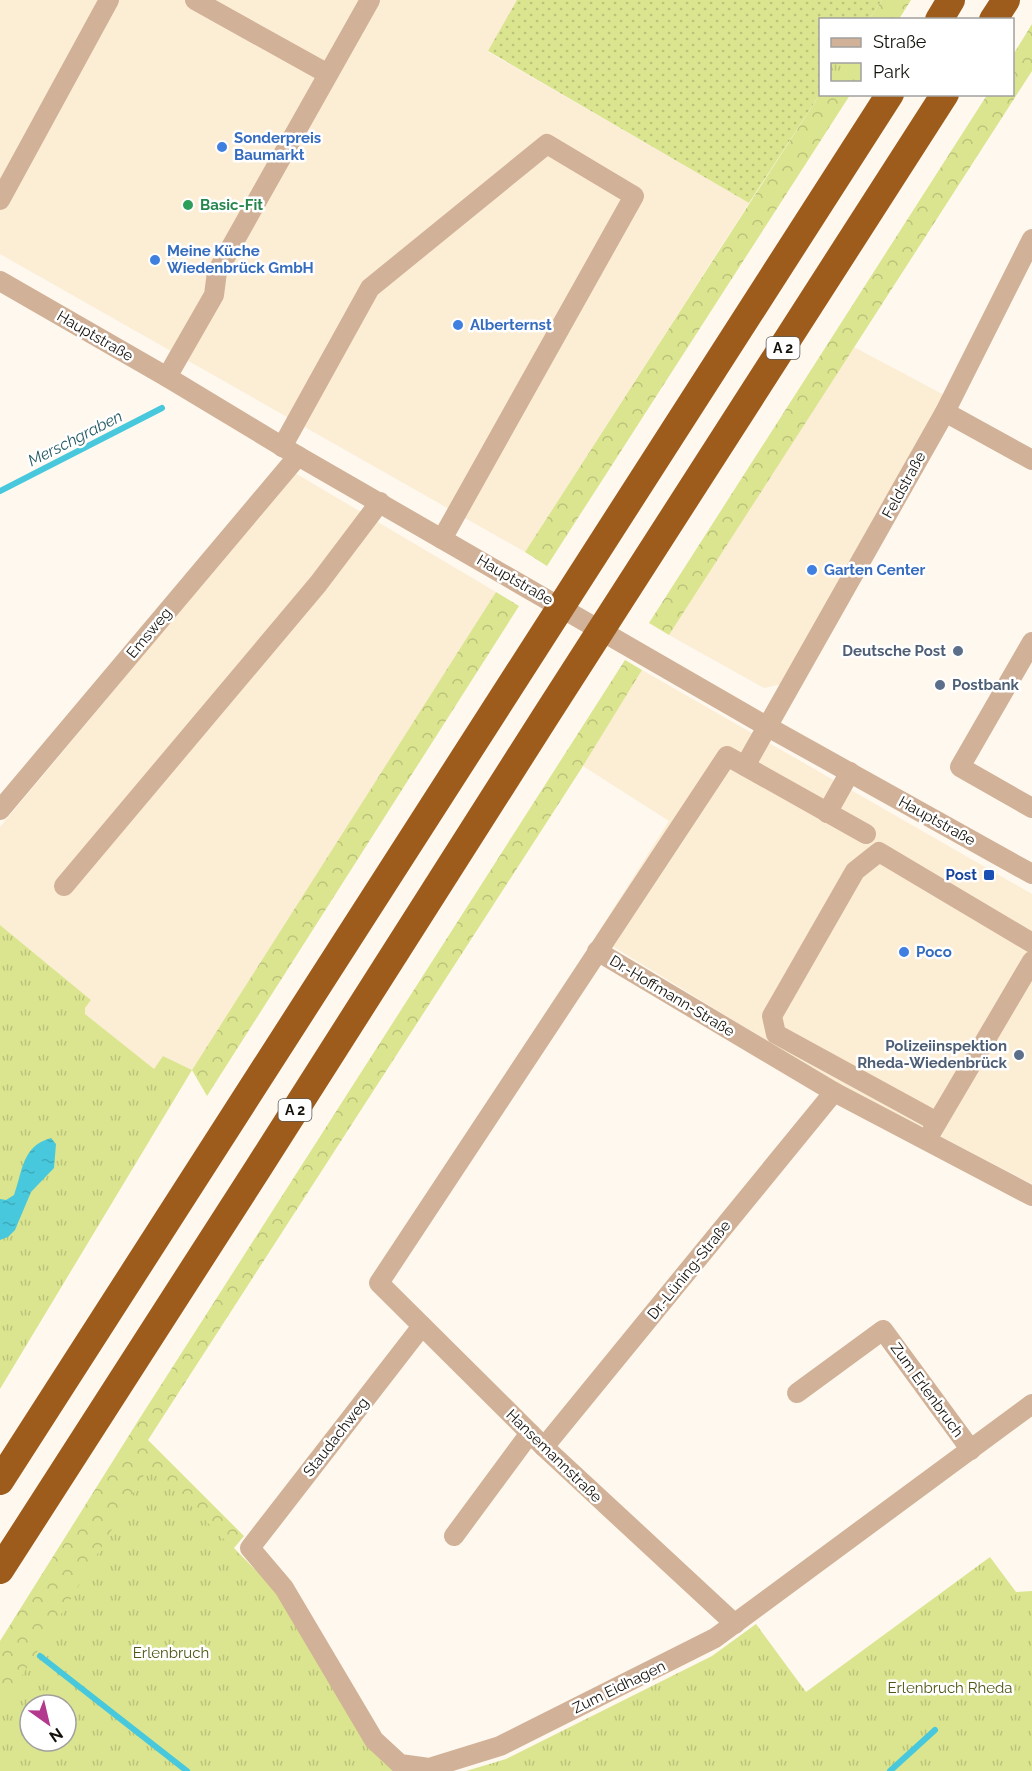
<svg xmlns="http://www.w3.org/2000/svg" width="1032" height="1771" font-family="Raleway,sans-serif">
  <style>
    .built { fill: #fcedd5 }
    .grass { fill: url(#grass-dots) }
    .forest { fill: url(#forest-crowns); fill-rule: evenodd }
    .park { fill: url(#park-tufts); fill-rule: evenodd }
    .water { fill: url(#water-ripples) }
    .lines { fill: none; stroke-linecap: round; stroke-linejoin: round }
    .stream { stroke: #47c8dc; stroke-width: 6 }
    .minor { stroke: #d1b197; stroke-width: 20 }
    .highway { stroke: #9d5c1b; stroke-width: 28 }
    .shop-dot { fill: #3f7fe0; stroke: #fff; stroke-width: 2 }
    .leisure-dot { fill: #2e9e5b; stroke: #fff; stroke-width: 2 }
    .service-dot { fill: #5c6f8a; stroke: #fff; stroke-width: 2 }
    .transit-dot { fill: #1a4fb4; stroke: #fff; stroke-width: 2 }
    .labels { text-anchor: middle; stroke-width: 5; stroke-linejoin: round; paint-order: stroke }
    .shield { fill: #fff; stroke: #5b5955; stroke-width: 1.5 }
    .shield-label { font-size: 14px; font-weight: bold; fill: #15120c }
    .shop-label { font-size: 15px; font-weight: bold; fill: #366cbe; stroke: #fff; text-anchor: start }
    .leisure-label { font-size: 15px; font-weight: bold; fill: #27864d; stroke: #fff; text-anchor: start }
    .street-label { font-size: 15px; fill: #15120c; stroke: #fff }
    .service-label { font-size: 15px; font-weight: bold; fill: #4e5e75; stroke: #fff; text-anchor: end }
    .transit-label { font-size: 15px; font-weight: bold; fill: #164399; stroke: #fff; text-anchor: end }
    .park-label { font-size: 15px; fill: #505614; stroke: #fff }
    .water-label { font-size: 16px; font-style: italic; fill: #255a63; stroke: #fff }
  </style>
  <defs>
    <pattern id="grass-dots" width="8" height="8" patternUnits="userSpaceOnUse" patternTransform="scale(1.5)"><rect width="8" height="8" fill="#dbe58f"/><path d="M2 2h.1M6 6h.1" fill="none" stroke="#bbc37a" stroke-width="1.8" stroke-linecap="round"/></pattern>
    <pattern id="forest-crowns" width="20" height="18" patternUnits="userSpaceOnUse" patternTransform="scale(1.5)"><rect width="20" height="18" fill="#dbe58f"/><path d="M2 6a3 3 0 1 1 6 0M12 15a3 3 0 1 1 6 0" fill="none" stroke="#bbc37a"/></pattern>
    <pattern id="park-tufts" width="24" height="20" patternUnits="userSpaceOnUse" patternTransform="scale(1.5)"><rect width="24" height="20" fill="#dbe58f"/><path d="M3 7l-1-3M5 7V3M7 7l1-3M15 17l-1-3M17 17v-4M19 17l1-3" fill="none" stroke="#bbc37a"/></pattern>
    <pattern id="water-ripples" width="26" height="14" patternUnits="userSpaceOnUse" patternTransform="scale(1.5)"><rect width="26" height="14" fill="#47c8dc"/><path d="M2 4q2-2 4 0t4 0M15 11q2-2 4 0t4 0" fill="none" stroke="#3dabbc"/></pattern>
  </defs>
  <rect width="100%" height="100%" fill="#fef8ee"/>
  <!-- built -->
  <g class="built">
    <polygon points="0,0 517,0 488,52 749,203 525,552 0,254"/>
    <polygon points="854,347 944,395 782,684 764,688 669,635"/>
    <polygon points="295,473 496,592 192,1070 163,1056 154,1070 85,1014 85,1008 91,1000 0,925 0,827"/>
    <polygon points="642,670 1032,894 1032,1184 831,1080 596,936 669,821 583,766"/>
  </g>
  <!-- grass -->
  <polygon class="grass" points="517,0 882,0 869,19 820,20 820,94 749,203 488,51"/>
  <!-- forest -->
  <g class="forest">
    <polygon points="882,0 911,0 899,19 869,19"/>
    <polygon points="1032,24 1032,71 669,635 649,623 987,95 1012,94 1013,55"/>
    <polygon points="820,94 850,95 547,566 525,552"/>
    <polygon points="496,592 519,606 207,1096 192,1070"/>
    <path d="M625 660 642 670 583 766 148 1440 244 1536 234 1548 278 1593 401 1771H0V1641L138 1421ZM30 1705H66V1741H30Z"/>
  </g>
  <!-- park -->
  <g class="park">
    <polygon points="0,925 91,1000 85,1008 85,1014 154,1069 163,1056 192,1070 0,1389"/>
    <path d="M157 1471 277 1593 369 1748 390 1771H0V1710L72 1597 144 1475ZM30 1705H66V1741H30Z"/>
    <polygon points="990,1557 1016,1592 1032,1591 1032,1771 466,1771 506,1759 712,1656 756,1624 806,1692"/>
  </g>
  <!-- water -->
  <path class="water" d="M51 1138 56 1144 54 1168 31 1192 15 1230 8 1237 0 1240V1199L6 1200 14 1195C23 1170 22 1146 51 1138Z"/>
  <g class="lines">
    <!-- stream -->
    <g class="stream">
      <polyline points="0,491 162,408"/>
      <polyline points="40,1656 187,1771"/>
      <polyline points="890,1771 935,1730"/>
    </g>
    <!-- minor -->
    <g class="minor">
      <polyline points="195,0 328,74"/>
      <polyline points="0,200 109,0"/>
      <polyline points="0,281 167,377 298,456 768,727 1032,874"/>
      <polyline points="167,377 214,295 217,272 370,0"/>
      <polyline points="945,412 1032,460"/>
      <polyline points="282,447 370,288 547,144 634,196 442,539"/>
      <polyline points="1032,642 960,767 1032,808"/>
      <polyline points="745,766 945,412 1032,239"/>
      <polyline points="0,810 298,456"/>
      <polyline points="827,813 850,772"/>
      <polyline points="64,886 318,584 380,502"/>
      <polyline points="597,951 834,1092 1032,1196"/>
      <polyline points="937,1122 776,1034 772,1016 855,871 879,852 1032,943"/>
      <polyline points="932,1131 1032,961"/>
      <polyline points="422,1326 250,1548 284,1588 374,1740 400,1764 429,1768 500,1746 715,1638 1032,1404"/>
      <polyline points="797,1393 883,1330 971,1450"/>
      <polyline points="544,1447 834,1092"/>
      <polyline points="454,1536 530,1433"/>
      <polyline points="735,1624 544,1447 379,1283 727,756 866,834"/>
    </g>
    <!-- highway -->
    <g class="highway">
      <polyline points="939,20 951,0"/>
      <polyline points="993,20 1006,0"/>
      <polyline points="0,1481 890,94"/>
      <polyline points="0,1570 257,1170 547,714 945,94"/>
    </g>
  </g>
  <!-- markers -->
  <g class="shop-dot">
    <circle cx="222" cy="147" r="6"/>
    <circle cx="155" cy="260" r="6"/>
    <circle cx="458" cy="325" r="6"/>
    <circle cx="812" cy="570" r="6"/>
    <circle cx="904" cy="952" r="6"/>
  </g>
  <circle class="leisure-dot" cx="188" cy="205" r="6"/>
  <g class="service-dot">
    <circle cx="958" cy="651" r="6"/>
    <circle cx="940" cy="685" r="6"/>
    <circle cx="1019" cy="1055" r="6"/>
  </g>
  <rect class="transit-dot" x="983" y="869" width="12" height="12" rx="3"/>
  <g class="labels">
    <!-- shield labels -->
    <g class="shield">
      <rect x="766.5" y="337" width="33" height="22" rx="4.5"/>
      <rect x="278.5" y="1099" width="33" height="22" rx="4.5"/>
    </g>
    <g class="shield-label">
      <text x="783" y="353">A 2</text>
      <text x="295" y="1115">A 2</text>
    </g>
    <!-- shop labels -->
    <g class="shop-label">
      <text x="234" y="143">Sonderpreis<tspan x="234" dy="17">Baumarkt</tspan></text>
      <text x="167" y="256">Meine Küche<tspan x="167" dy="17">Wiedenbrück GmbH</tspan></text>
      <text x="470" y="330">Alberternst</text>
      <text x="824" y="575">Garten Center</text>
      <text x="916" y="957">Poco</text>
    </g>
    <!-- leisure labels -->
    <g class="leisure-label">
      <text x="200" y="210">Basic-Fit</text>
    </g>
    <!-- street labels -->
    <g class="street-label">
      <text transform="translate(95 336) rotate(30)" y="5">Hauptstraße</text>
      <text transform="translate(904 485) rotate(-61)" y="5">Feldstraße</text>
      <text transform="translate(515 580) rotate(30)" y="5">Hauptstraße</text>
      <text transform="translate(149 633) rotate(-50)" y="5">Emsweg</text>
      <text transform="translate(937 821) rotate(29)" y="5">Hauptstraße</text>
      <text transform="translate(672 996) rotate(31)" y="5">Dr.-Hoffmann-Straße</text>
      <text transform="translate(689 1270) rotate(-51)" y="5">Dr.-Lüning-Straße</text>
      <text transform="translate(927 1390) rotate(54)" y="5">Zum Erlenbruch</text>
      <text transform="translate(336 1437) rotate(-52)" y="5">Staudachweg</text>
      <text transform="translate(554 1456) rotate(44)" y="5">Hansemannstraße</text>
      <text transform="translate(619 1687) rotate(-26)" y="5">Zum Eidhagen</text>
    </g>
    <!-- service labels -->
    <g class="service-label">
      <text x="946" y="656">Deutsche Post</text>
      <text x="952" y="690" text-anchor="start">Postbank</text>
      <text x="1007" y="1051">Polizeiinspektion<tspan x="1007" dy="17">Rheda-Wiedenbrück</tspan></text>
    </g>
    <!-- transit labels -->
    <g class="transit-label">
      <text x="977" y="880">Post</text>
    </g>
    <!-- park labels -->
    <g class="park-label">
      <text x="171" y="1658">Erlenbruch</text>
      <text x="950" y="1693">Erlenbruch Rheda</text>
    </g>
    <!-- water labels -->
    <g class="water-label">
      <text transform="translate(75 438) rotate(-27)" y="6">Merschgraben</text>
    </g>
  </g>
  <!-- legend -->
  <rect x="819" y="18" width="195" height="78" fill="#ffffff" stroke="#a1a09e" stroke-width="1.5"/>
  <rect x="831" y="38" width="30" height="9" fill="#d1b197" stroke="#a1a09e" stroke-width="1.5"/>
  <text x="873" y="48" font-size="18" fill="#15120c">Straße</text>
  <rect x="831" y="63" width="30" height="18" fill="url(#park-tufts)" stroke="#a1a09e" stroke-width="1.5"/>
  <text x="873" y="78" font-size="18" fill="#15120c">Park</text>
  <!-- north arrow -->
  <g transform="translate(48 1723) rotate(146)"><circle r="28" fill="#ffffff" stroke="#a1a09e" stroke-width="1.5"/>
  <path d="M0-4.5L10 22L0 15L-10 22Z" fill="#b2398d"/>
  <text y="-9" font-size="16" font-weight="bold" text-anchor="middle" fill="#15120c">N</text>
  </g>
</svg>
